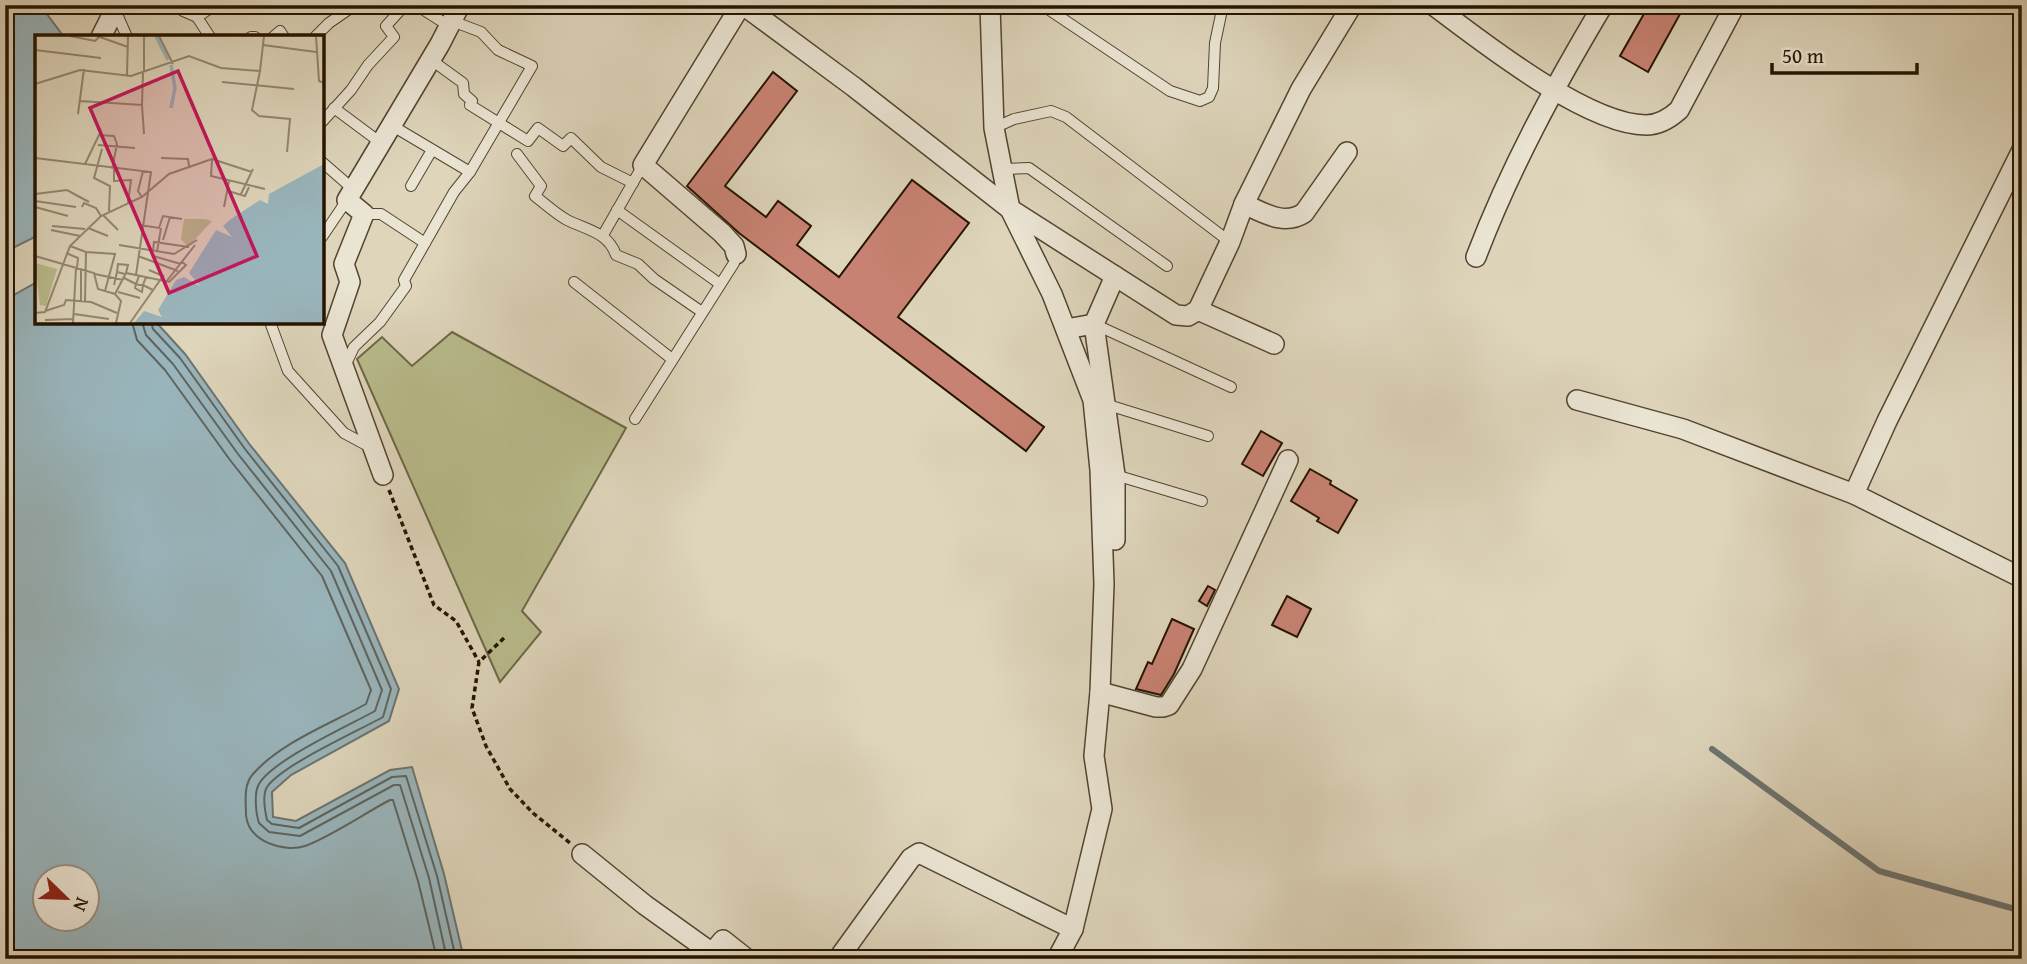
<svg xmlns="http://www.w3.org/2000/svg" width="2027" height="964" font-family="'Gentium Book Plus',serif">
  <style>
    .green { fill: #b8bb8b; stroke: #6e6746; stroke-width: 2 }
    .water { fill: #99b5bc; stroke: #6b7471; stroke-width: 2; fill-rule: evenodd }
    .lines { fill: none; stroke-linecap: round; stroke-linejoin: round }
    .shore { stroke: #5f645e; stroke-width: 2 }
    .stream { stroke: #6b7471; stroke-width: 6 }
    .building { fill: #c88273; stroke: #251300; stroke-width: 2 }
    .service-casing { stroke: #53442f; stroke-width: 12 }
    .minor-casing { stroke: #53442f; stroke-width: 22 }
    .path { stroke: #251300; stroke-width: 3.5; stroke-dasharray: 5 3.5; stroke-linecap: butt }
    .service { stroke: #eae4d3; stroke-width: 10 }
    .minor { stroke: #eae4d3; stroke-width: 19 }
    .inset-river { fill: none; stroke: #99b5bc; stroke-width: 3.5 }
    .inset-road { fill: none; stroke: #948770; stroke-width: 2 }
    .view { fill: #c2185b; fill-opacity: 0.15; stroke: #c2185b; stroke-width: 3.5 }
    .inset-edge { fill: none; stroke: #251300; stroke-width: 3.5 }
  </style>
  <rect width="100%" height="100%" fill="#ded5bb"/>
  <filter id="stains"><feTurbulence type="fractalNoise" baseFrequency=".00286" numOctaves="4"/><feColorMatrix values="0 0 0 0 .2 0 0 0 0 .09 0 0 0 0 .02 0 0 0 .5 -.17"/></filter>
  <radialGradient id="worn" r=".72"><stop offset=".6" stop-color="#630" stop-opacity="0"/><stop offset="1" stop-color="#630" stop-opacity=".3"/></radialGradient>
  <!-- green -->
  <polygon class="green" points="452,332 626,428 522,611 541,632 500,682 357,359 382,337 412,366"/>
  <!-- water -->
  <g class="water">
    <polygon points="5,5 40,5 64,37 37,37 37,236 5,252"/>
    <path d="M37 282V322H156L185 354 250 445 345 563 399 689 389 721 291 775 272 792 273 817 296 821 390 770 412 767 444 874 464 959H5V300ZM46 876H88V918H46Z"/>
  </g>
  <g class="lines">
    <!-- shore -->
    <g class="shore">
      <path d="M132 322 137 340 165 370 230 460 322 576 371 690 366 704C330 724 280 743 253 774 243 785 246 802 246 815 248 841 283 853 305 846 330 837 365 813 390 800H393L418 881 437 959"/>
      <path d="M142 322 146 335 173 364 238 454 331 571 382 690 375 711C350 725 268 762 258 786 254 795 256 814 259 823L269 832 300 836 394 785H400L429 878 447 959"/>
      <path d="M151 322 153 329 180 358 245 449 338 566 391 689 383 717C356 732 282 765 267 787 262 795 265 811 267 820L272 824 299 828 392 777 406 776 437 876 456 959"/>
    </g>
    <!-- stream -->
    <polyline class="stream" points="1712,749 1879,871 2022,911"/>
  </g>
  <!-- building -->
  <g class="building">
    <polygon points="1649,5 1685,5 1648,72 1620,56"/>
    <polygon points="773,72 797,91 725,186 766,217 778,201 811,226 797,245 839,277 912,180 969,223 898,317 1044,427 1026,451 739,233 687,186"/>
    <polygon points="1261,431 1282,443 1263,476 1242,464"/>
    <polygon points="1310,469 1331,481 1330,484 1357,500 1338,533 1317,521 1319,518 1291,501"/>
    <polygon points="1208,586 1215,590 1207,606 1199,601"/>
    <polygon points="1287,596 1311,609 1297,637 1272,625"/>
    <polygon points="1172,619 1194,629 1174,674 1161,695 1136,689 1148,662 1152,664"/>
  </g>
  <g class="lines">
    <!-- service casing -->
    <g class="service-casing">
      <g id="service">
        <polyline points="178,5 183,11 197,17 215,5"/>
        <polyline points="416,5 449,26"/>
        <polyline points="1042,5 1170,91 1200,101 1209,97 1213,88 1215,43 1223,5"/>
        <polyline points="116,12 127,37"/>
        <polyline points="197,17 210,37"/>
        <polyline points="251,37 255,37"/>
        <polyline points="273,37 280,31 284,37"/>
        <polyline points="315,37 329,23 355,5"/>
        <polyline points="430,59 463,83 464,94 472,101 470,105 528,141 538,128 563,146 571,138 601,167 633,183"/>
        <polyline points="334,108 381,143"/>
        <polyline points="322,122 351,90 368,65 394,37 386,26 405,5"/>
        <polyline points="391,125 470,172"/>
        <polyline points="994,128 1014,119 1051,111 1066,117 1230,242"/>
        <path d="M517 154 541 186 535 196C545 204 556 214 567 220 587 230 608 232 616 255L638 264 654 279 702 312"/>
        <polyline points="322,162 353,189"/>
        <polyline points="1003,169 1029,168 1167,266"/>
        <polyline points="411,186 432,150"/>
        <polyline points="617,210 720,284"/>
        <polyline points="364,214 381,214 425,243"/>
        <polyline points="603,235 643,165"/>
        <polyline points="322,237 347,200"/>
        <polyline points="574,282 672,359"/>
        <polyline points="270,322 288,371 344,433 372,448"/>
        <polyline points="1094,324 1231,387"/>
        <polyline points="345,366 354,347 380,322 406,286 404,280 454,192 470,172 532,66 498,50 481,32 452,21"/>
        <polyline points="1105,404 1208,436"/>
        <polyline points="635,419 734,263 736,254"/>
        <polyline points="1112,474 1202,501"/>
      </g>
    </g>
    <!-- minor casing -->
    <g class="minor-casing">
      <g id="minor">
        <polyline points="743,5 854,87 1010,209 1176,315 1188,316 1198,310 1230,242 1244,204 1301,89 1352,5"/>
        <path d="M1433 5C1481 41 1587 125 1646 125 1659 125 1669 119 1679 110L1735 5"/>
        <polyline points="101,37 117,5"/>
        <polyline points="2022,150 1887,421 1854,494 2022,578"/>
        <path d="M1244 204C1264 213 1284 226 1304 213L1347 152"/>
        <polyline points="736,254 734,246 722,233 643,165 741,5"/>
        <path d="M1476 257C1510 168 1554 87 1603 5"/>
        <polyline points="1198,310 1274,344"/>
        <polyline points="1094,324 1115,276"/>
        <polyline points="1066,329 1094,324 1115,475 1115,540"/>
        <polyline points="1577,400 1683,429 1854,494"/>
        <polyline points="383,475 332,335 350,282 344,264 364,214 347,200 440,44 460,5"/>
        <polyline points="1100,692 1156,707 1163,707 1169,705 1192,669 1288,460"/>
        <polyline points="582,854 645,905 712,953 723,940 747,959"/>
        <polyline points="838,959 911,858 919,853 1073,929 1102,809 1094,756 1100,692 1104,584 1100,470 1093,400 1052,294 1010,209 994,128 990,5"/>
        <polyline points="1057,959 1073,929"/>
      </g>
    </g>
    <!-- path -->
    <g class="path">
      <polyline points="389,490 434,605 456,621 479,662"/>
      <polyline points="504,638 479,662 472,708 486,746 510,789 533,813 570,843"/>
    </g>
    <!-- service -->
    <use href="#service" class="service"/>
    <!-- minor -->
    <use href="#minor" class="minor"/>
  </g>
  <!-- overview -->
  <g transform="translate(35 35)">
    <rect width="289" height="289" fill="#ded5bb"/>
    <path d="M149 184H170L177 186 153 212 146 204ZM0 228 22 234 11 271 5 270Z" fill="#b8bb8b"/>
    <path d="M289 129V288H99L109 276 127 282 123 275 141 245 149 242 165 251 154 238 181 195 197 202 188 191 196 184 225 165 233 169 234 159Z" fill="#99b5bc"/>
    <path class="inset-river" d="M121 1 133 25M136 73 140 53 136 30"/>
    <path class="inset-road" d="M35 1 60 6 64 2M62 1 93 12M109 1V37M124 1 138 29M281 1 284 46 289 48M228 10 281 17M0 15 66 23M225 36 217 75 224 81 255 84 252 117M92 40 93 1M187 47 259 54M0 49 45 35 96 41 154 21 186 33 225 36 229 1M45 66 107 70 108 38M107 70 109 99M43 79 49 34M63 110 100 113M67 114 59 143 75 151 74 176M0 123 116 137 101 240M126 123 153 124 154 131M177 124 217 137M50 129 64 100 79 101 82 109 77 134M79 134V146L96 145 93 168M193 156 210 161 214 152M0 159 32 155 54 167M206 159 218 134M107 162 103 156 108 136M0 166 41 172M0 172 33 181M47 172 49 168 61 173 66 181M189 172 194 146M68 180 83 195M105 190 124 193 128 181 147 184M17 191 50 194M53 193 73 201M16 195 45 201M128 205 135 182M84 210 139 219 162 205M35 211 51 217 80 219 70 256M118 216 119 207 154 212M122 217 126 193M31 218 43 223 42 233M0 221 59 238 63 254 80 259 86 266 81 288M103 221 143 236M118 221 146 229M82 237 83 229 93 230 91 238M60 239 88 245M111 242 108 250 107 257 100 253 101 249 104 250H108L118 255M89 243 101 249 104 241M131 247 160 210M79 250 82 237 90 239M83 257 105 263M80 259 91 238 134 247 151 230 147 227M46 266V234M50 266 51 217M10 276 29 270 31 265 56 267 82 278M0 278 10 277 35 211 66 181 107 162 134 139 177 124 176 141 230 154M39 279 74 284M10 285 38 284M38 288 41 233M95 288 128 241 114 235"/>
    <path class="view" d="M143 36 222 221 134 258 55 73Z"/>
    <rect width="289" height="289" class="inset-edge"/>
  </g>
  <!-- margin -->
  <rect width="2027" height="964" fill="none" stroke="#ded5bb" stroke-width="28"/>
  <rect x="7" y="7" width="2013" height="950" fill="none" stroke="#251300" stroke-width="3.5"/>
  <rect x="14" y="14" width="1999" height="936" fill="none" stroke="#251300" stroke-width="2"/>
  <!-- north arrow -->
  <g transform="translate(66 898) rotate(113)"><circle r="33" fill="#eae4d3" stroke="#9b907f" stroke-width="2"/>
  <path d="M0-5L12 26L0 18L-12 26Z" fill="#8f2418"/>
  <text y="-10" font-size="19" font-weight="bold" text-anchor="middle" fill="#251300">N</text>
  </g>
  <!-- scale -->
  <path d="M1772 63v10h145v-10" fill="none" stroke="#251300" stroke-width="3.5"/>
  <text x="1782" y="63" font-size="21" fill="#251300" stroke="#eae4d3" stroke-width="5" paint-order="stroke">50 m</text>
  <rect width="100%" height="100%" filter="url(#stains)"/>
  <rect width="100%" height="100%" fill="url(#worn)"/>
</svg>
